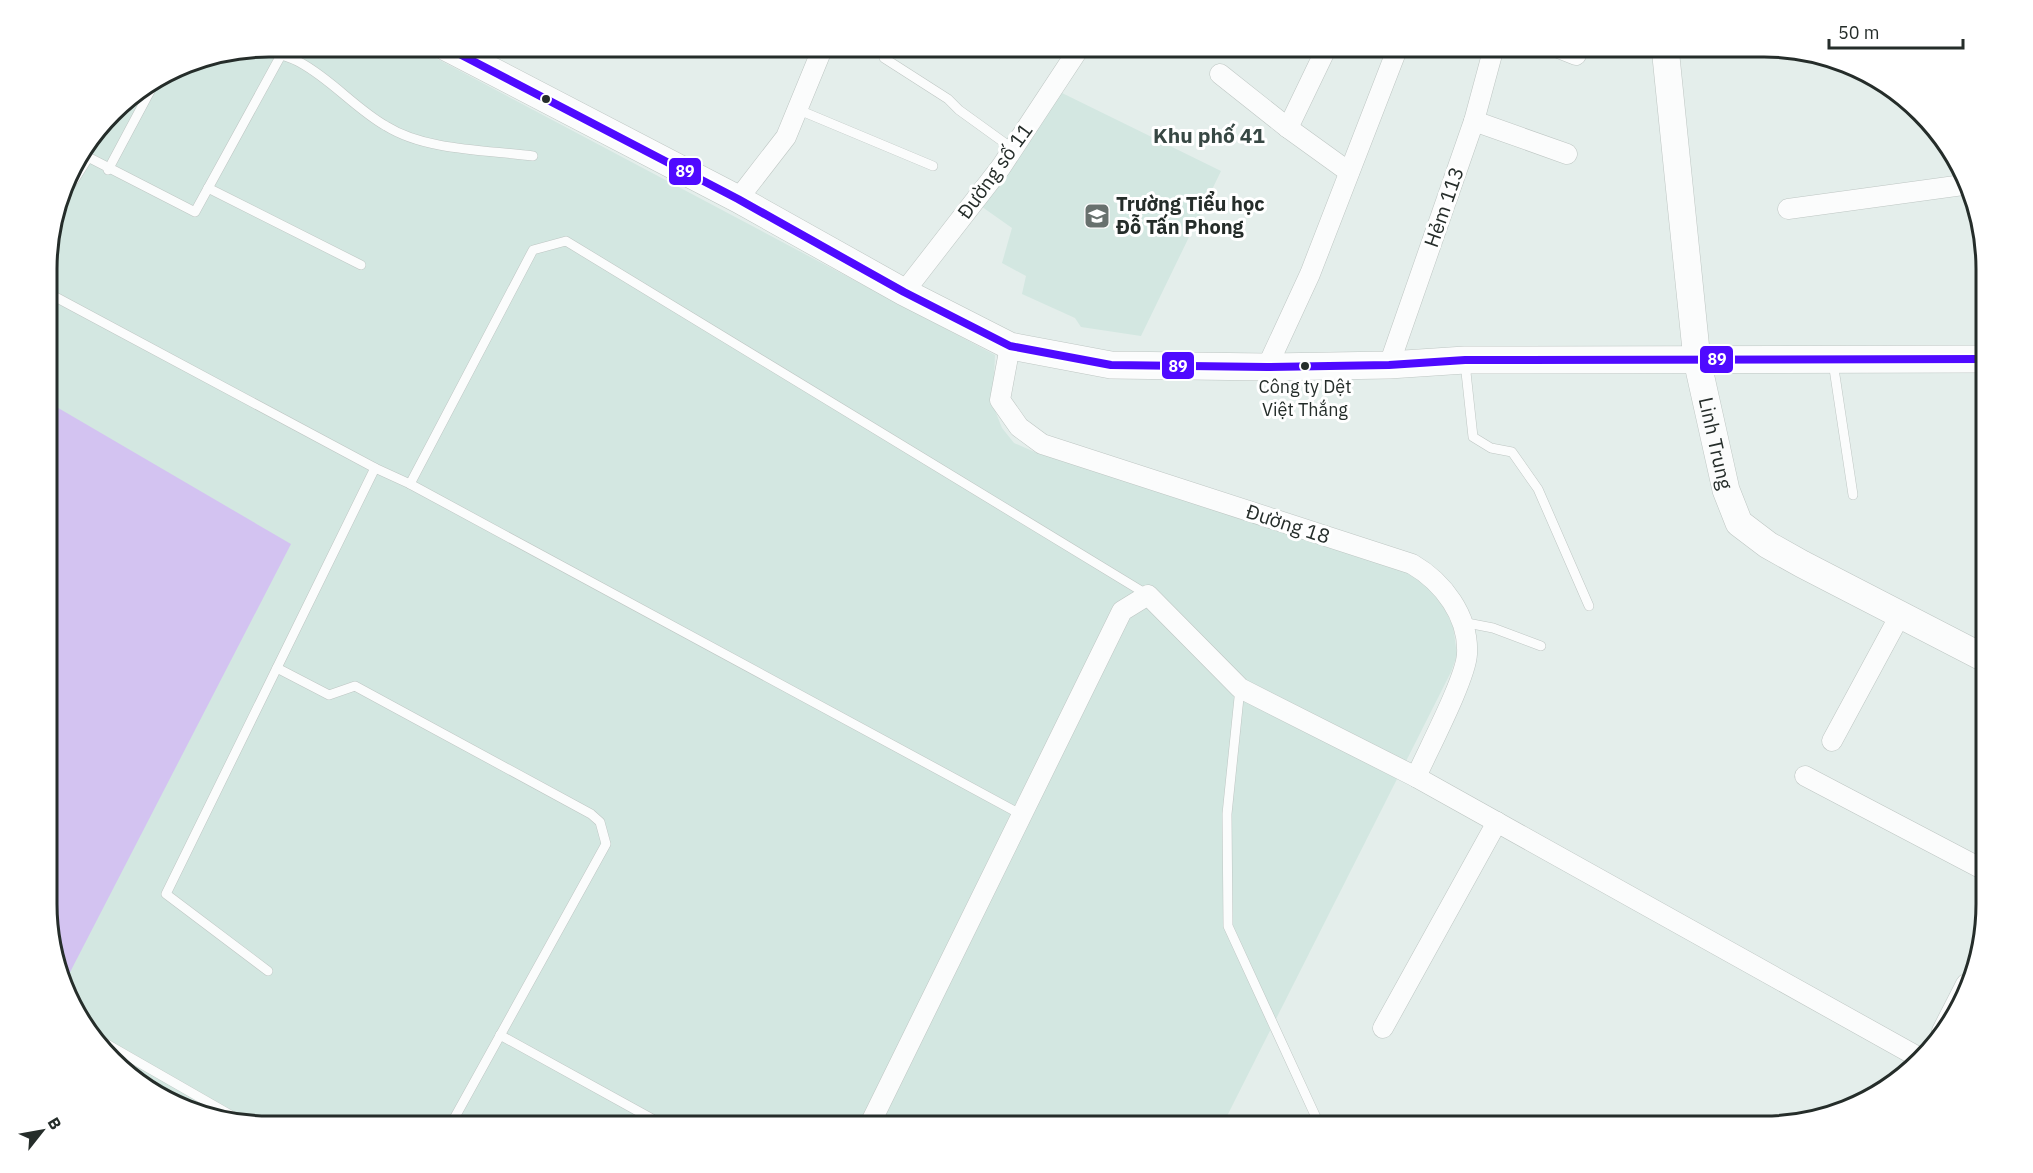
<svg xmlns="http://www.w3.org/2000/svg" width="2033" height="1173" font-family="'IBM Plex Sans',sans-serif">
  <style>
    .built { fill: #d3e7e1 }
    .water { fill: #d3c3f1 }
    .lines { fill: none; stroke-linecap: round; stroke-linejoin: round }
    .lane-casing { stroke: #bec6c3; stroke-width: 10 }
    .street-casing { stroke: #bec6c3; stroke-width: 21 }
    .secondary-casing { stroke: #bec6c3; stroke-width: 28 }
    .lane { stroke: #fbfcfc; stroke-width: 9 }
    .street { stroke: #fbfcfc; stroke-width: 20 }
    .secondary { stroke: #fbfcfc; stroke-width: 27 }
    .bus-1-casing { stroke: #fff; stroke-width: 12 }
    .bus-1 { stroke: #4f0aff; stroke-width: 8 }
    .bus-dot { fill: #252d2a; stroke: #fff; stroke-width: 2 }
    .labels { text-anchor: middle; stroke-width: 6; stroke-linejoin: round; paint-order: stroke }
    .bus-label { font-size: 18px; fill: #252d2a; stroke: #fff }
    .street-label { font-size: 20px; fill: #252d2a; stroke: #fff }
    .poi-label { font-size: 20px; font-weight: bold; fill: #252d2a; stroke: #fff; text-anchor: start }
    .neighbourhood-label { font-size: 21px; font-weight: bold; fill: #374743; stroke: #fff }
    .rim { fill: none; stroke: #252d2a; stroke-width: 3 }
    .line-badge { stroke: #fff; stroke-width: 2 }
    .badge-label { font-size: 16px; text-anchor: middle; font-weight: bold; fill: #fff }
  </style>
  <rect width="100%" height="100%" fill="#e4eeeb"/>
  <!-- built -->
  <g class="built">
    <polygon points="269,47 415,47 995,355 993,397 996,413 1002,428 1014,443 1037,453 1419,572 1442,604 1453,626 1457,655 1451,672 1222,1126 268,1126 158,1097 84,1028 48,933 48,240 70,170 122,102 184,63"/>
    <polygon points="1060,92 1221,171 1141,336 1081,327 1075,318 1022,294 1026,276 1002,263 1012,228 978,204"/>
  </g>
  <!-- water -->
  <polygon class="water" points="48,402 291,544 66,980 48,933"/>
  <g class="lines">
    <!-- lane casing -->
    <g class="lane-casing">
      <g id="lane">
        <polyline points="796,47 819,56"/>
        <path d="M263 48C275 54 290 56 301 63 332 80 356 109 386 126 426 151 487 150 533 156"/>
        <polyline points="1704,53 1752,47"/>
        <polyline points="884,58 948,99 959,110 1013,149"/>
        <polyline points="799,110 933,166"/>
        <polyline points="82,154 195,212 280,57"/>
        <polyline points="108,170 156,80"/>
        <polyline points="208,188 361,265"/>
        <polyline points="60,202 88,158"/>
        <polyline points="48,293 375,468 410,484 533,250 566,241 1148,595"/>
        <polyline points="1833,362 1853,495"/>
        <polyline points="1465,363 1473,437 1491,448 1512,452 1538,489 1589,606"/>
        <polyline points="410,484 1022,815"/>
        <polyline points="1462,622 1493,628 1541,646"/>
        <polyline points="277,668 329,695 355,686 591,814 600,822 606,844 450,1126"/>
        <polyline points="1240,688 1227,814 1228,926 1320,1126"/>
        <polyline points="268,971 166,894 375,468"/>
        <polyline points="91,1035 234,1117"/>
        <polyline points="500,1035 665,1126"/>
      </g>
    </g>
    <!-- street casing -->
    <g class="street-casing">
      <g id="street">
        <polyline points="1556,47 1576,55"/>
        <polyline points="1220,74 1288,128 1349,172"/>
        <polyline points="1474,121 1567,154"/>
        <polyline points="1288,128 1327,47"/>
        <polyline points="738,199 786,137 823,47"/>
        <polyline points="1788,209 1963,185"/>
        <polyline points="904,292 1001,167 1080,47"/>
        <path d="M1010 346 1000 400 1019 427 1042 444 1412 564C1443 582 1469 616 1467 654 1466 678 1428 750 1416 777"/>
        <polyline points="1389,365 1474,121 1494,47"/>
        <polyline points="1267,367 1310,274 1398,47"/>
        <polyline points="1832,741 1899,617"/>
        <polyline points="1805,776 1986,871"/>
        <polyline points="1383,1028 1497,822"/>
        <polyline points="1942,1031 1966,984"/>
        <polyline points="869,1126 1122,611 1148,595 1240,688 1416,777 1918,1057"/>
      </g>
    </g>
    <!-- secondary casing -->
    <g class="secondary-casing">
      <g id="secondary">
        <polyline points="446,47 738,199 904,292 1010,346 1111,365 1267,367 1389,365 1465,360 1986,359"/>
        <path id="s1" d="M1665 47 1697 360 1726 490 1739 523 1768 545 1802 564 1986 659"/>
      </g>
    </g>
    <!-- lane -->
    <use href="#lane" class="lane"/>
    <!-- street -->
    <use href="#street" class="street"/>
    <!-- secondary -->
    <use href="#secondary" class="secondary"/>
    <!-- bus-1 casing -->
    <g class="bus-1-casing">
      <polyline id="bus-1" points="446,47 738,199 904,292 1010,346 1111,365 1267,367 1389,365 1465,360 1986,359"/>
    </g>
    <!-- bus-1 -->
    <use href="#bus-1" class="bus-1"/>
  </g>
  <!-- icons -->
  <defs>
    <g id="school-square" transform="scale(1.35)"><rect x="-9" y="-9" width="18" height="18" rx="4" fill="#68716e" stroke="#fff"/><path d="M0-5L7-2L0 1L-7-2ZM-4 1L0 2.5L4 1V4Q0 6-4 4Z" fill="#fff"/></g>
  </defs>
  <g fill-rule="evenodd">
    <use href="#school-square" x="1097" y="216"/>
  </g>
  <!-- markers -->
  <g class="bus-dot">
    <circle cx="546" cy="99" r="5"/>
    <circle cx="1305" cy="366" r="5"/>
  </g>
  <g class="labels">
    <!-- bus labels -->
    <g class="bus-label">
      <text x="1305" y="393">Công ty Dệt<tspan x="1305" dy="23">Việt Thắng</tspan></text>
    </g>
    <!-- street labels -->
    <g class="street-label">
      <text transform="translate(995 171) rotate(-54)" y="7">Đường số 11</text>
      <text transform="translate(1444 207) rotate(-71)" y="7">Hẻm 113</text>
      <text dy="7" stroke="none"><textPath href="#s1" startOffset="400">Linh Trung</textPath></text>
      <text transform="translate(1288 524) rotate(18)" y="7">Đường 18</text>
    </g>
    <!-- poi labels -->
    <g class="poi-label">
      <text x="1116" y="211">Trường Tiểu học<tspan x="1116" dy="23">Đỗ Tấn Phong</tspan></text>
    </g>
    <!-- neighbourhood labels -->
    <g class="neighbourhood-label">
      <text x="1209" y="143">Khu phố 41</text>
    </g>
  </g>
  <!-- crop -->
  <path d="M0 0H2033V1173H0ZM269 57H1764A212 212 0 0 1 1976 269V904A212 212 0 0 1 1764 1116H269A212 212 0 0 1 57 904V269A212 212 0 0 1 269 57Z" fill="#fff" fill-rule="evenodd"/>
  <path class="rim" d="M269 57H1764A212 212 0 0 1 1976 269V904A212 212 0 0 1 1764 1116H269A212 212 0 0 1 57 904V269A212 212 0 0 1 269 57Z"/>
  <g class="line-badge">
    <rect x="668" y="157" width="34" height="29" rx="6" fill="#4f0aff"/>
    <rect x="1699" y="345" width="35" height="29" rx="6" fill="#4f0aff"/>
    <rect x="1161" y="351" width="34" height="29" rx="6" fill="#4f0aff"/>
  </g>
  <g class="badge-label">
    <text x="685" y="177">89</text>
    <text x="1717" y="365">89</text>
    <text x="1178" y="372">89</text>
  </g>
  <!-- north arrow -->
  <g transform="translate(42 1131) rotate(59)" stroke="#ffffff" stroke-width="4.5" paint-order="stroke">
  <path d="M0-4.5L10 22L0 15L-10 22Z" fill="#252d2a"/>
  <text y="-9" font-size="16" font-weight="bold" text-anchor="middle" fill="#252d2a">B</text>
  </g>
  <!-- scale -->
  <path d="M1829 39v9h134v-9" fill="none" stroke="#252d2a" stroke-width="3"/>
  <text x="1838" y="39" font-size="18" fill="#252d2a" stroke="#ffffff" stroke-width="4.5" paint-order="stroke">50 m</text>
</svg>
